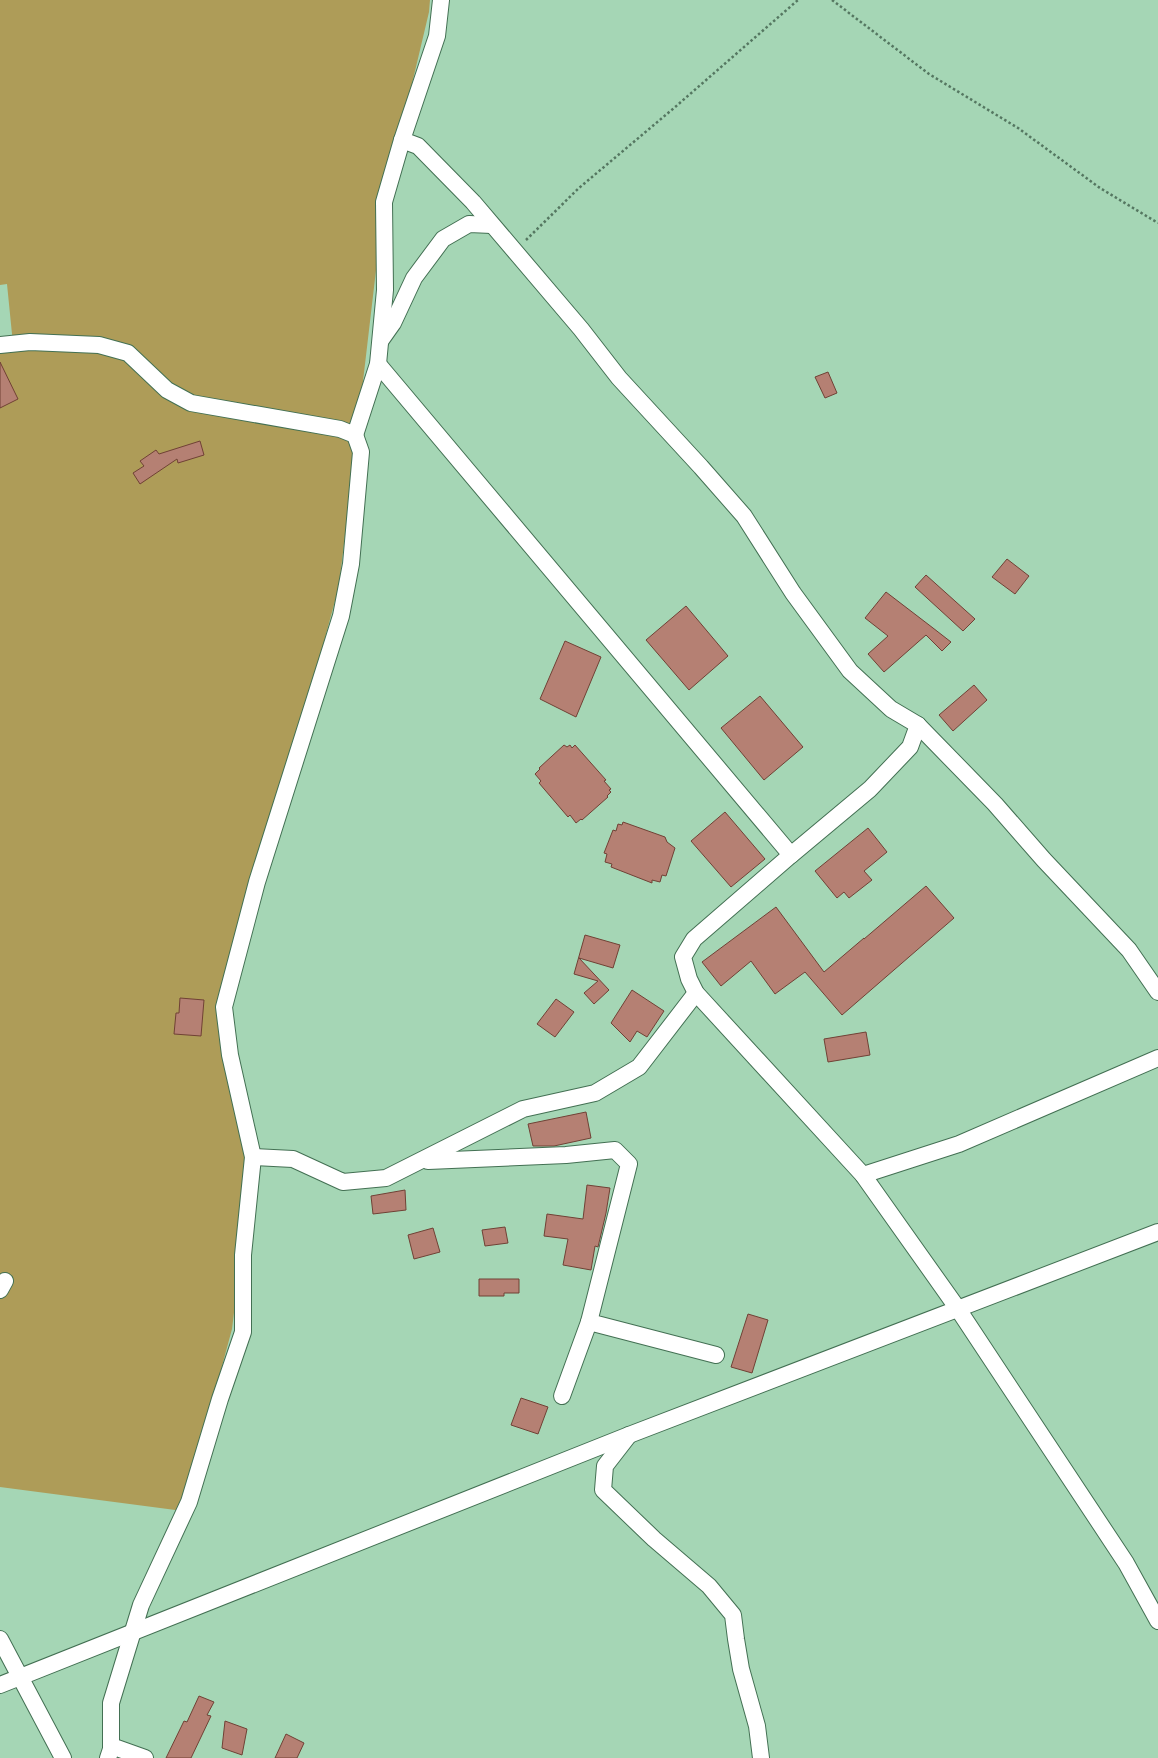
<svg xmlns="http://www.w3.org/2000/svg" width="1158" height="1758" font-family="'Titillium Web',sans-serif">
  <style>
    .forest { fill: #ae9c58 }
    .building { fill: #b58073; stroke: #704135 }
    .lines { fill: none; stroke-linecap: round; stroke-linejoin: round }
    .minor-casing { stroke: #437053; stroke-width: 18 }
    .path { stroke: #557761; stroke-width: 2.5; stroke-dasharray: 2.5 2.5; stroke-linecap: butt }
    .minor { stroke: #fff; stroke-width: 16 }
  </style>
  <rect width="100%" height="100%" fill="#a5d6b5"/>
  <!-- forest -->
  <polygon class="forest" points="0,0 430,0 429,12 384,202 339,586 229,994 253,1157 232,1329 183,1511 0,1487 0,349 13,344 7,284 0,285"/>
  <!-- building -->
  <g class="building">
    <polygon points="0,362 18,399 0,408"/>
    <polygon points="828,372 837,393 825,398 815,377"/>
    <polygon points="200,441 204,455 178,463 177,459 140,484 133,473 144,466 140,461 156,450 159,454"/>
    <polygon points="1007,559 1029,576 1015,594 992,577"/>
    <polygon points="926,575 975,619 963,631 915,587"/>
    <polygon points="886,592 933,628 951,642 942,651 926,635 884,672 868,654 888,636 865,618"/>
    <polygon points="686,606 728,656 689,690 646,640"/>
    <polygon points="565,641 601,657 576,717 540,699"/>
    <polygon points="974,685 987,700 953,731 939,715"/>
    <polygon points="760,696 803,747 764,780 721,728"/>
    <polygon points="564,745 567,747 570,745 572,748 575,745 606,780 604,781 611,789 609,790 611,792 607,796 608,797 582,820 581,819 576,823 570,815 568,817 539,783 541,781 535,774 540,769 539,768"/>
    <polygon points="725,812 765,859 731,887 691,841"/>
    <polygon points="623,822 665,837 667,842 675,848 666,876 662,875 660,882 652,880 652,883 611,867 612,864 605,862 607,854 604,853 613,830 616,831 618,824 622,825"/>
    <polygon points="868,828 887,852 864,871 872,880 849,898 844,892 837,898 815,871"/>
    <polygon points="926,886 954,918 842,1015 805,972 775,994 751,961 721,986 702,962 776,907 824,972 864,938 864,939"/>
    <polygon points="585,935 620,945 613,968 579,958 609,990 594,1004 584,993 598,981 574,974"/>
    <polygon points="632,990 664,1011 647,1037 637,1031 630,1042 611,1023"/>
    <polygon points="180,998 204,1000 201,1036 174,1034 176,1013 179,1013"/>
    <polygon points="556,999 574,1012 555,1037 537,1024"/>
    <polygon points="866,1032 870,1055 828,1062 824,1039"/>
    <polygon points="586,1112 591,1138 554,1146 533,1146 528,1124"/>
    <polygon points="587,1185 610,1188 606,1213 598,1247 595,1246 591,1270 563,1265 568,1239 544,1236 547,1214 583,1219"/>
    <polygon points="405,1190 406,1210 373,1214 371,1196"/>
    <polygon points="505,1227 508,1243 485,1246 482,1230"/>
    <polygon points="433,1228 440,1252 414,1259 408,1235"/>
    <polygon points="479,1279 519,1279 519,1293 504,1293 504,1296 479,1296"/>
    <polygon points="748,1314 768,1320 752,1373 731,1367"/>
    <polygon points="521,1398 548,1407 538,1434 511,1425"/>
    <polygon points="199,1696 214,1702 207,1715 211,1716 191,1758 166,1758 184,1721 187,1722"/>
    <polygon points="225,1721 247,1729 242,1755 222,1748"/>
    <polygon points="286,1734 304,1743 297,1758 275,1758"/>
  </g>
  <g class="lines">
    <!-- minor casing -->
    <g class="minor-casing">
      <g id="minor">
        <polyline points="402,140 418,146 473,202 581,329 619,378 701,467 744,516 793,593 850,671 891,709 918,725 995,804 1044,860 1129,950 1158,992"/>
        <polyline points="381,340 393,323 414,278 443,239 469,224 492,225"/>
        <polyline points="0,345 30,342 99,345 128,353 167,390 191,403 340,429 355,435 361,452 351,564 341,616 257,882 224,1007 230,1055 253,1157 243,1255 243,1332 220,1399 189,1502 141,1605 111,1703 111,1749 108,1758"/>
        <polyline points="378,364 791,855 694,939 683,957 689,979 696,993 863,1175 958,1309 1126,1563 1158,1621"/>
        <polyline points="355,435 378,364 385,290 384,202 402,140 437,36 441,0"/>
        <polyline points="791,855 870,789 910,747 918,725"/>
        <polyline points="253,1157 293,1159 343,1182 386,1178 523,1109 595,1093 639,1067 696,993"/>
        <polyline points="428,1161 566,1155 615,1150 629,1164 589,1322 716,1355"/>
        <polyline points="863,1175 959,1144 1158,1058"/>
        <polyline points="0,1290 5,1281"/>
        <polyline points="562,1396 589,1322"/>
        <polyline points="629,1435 605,1466 603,1490 654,1539 709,1586 733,1615 736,1639 741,1669 757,1726 761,1758"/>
        <polyline points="0,1639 63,1758"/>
        <polyline points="0,1685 629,1435 1158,1232"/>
        <polyline points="111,1749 117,1748 145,1758"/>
      </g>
    </g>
    <!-- path -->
    <g class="path">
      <polyline points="832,0 929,74 1018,128 1100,188 1158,223"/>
      <polyline points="526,240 579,188 674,108 798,0"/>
    </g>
    <!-- minor -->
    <use href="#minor" class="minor"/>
  </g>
</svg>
